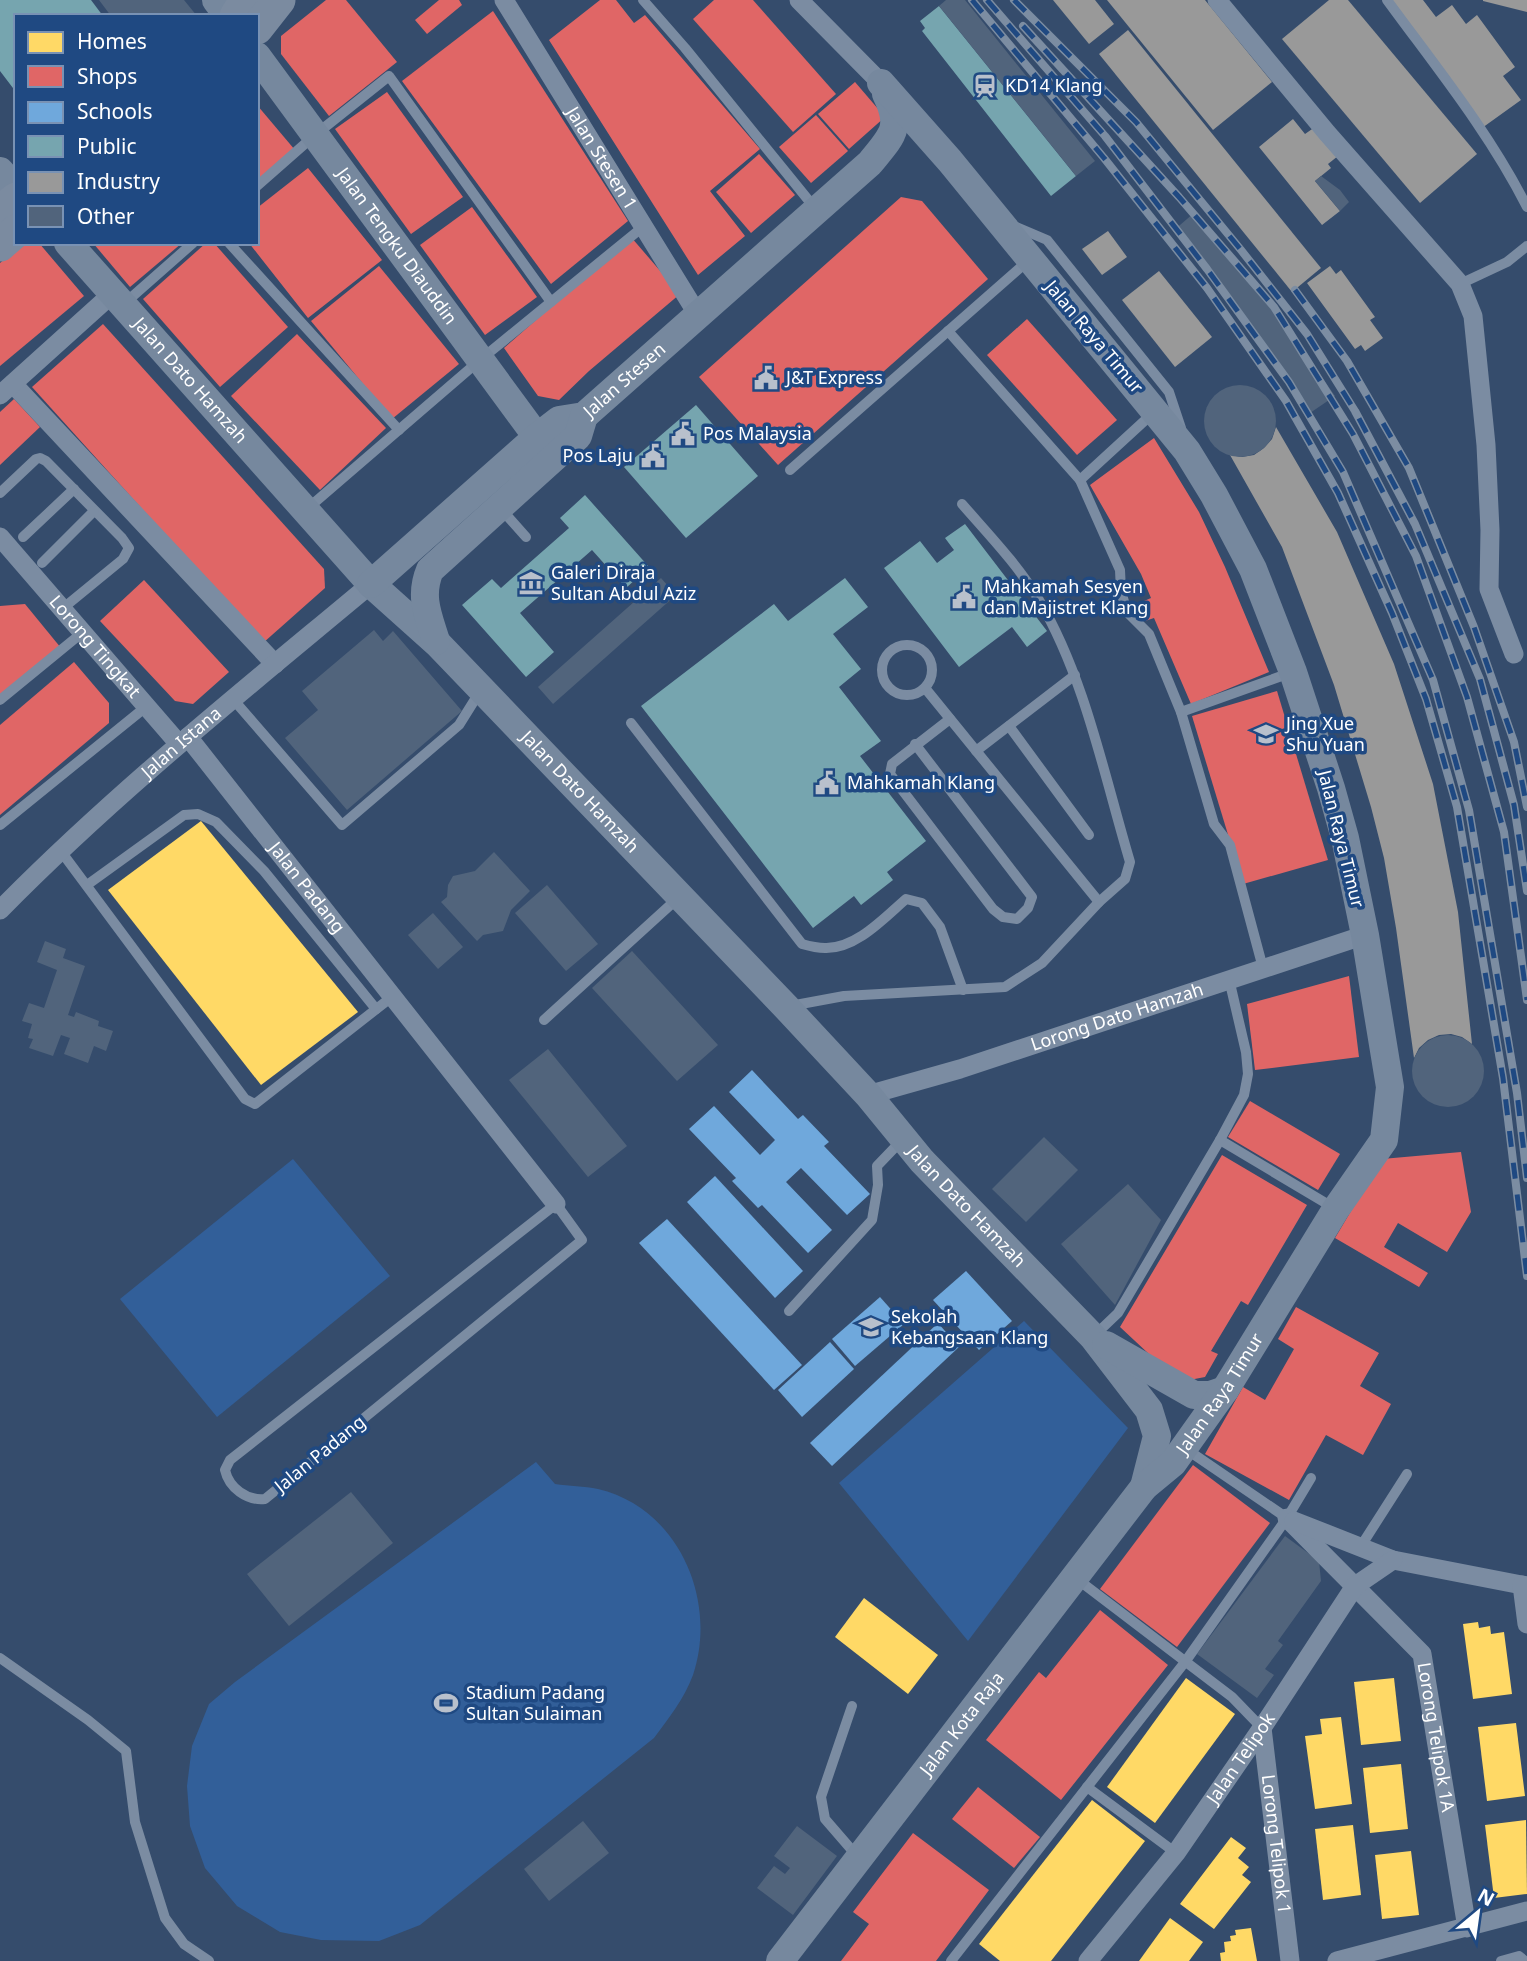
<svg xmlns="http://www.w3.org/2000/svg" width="1527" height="1961" font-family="'Noto Sans',sans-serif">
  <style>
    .green { fill: #325f99 }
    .homes { fill: #ffd966 }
    .shops { fill: #e06666 }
    .schools { fill: #6fa8dc }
    .public { fill: #76a5af }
    .industry { fill: #999 }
    .building { fill: #51647c }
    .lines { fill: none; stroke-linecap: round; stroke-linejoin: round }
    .service { stroke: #7b8ca2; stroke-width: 10 }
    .minor { stroke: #7b8ca2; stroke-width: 19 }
    .secondary { stroke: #76889e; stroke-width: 28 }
    .trunk { stroke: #7b8ba0; stroke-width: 33 }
    .rail-casing { stroke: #7c8da2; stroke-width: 8 }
    .rail { stroke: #1f4982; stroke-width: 5; stroke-dasharray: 16; stroke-linecap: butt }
    .labels { text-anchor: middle; stroke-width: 7; stroke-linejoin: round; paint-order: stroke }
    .poi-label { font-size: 18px; fill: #fff; stroke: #1f4982; text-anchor: start }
    .street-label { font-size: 18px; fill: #fff; stroke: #1f4982 }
  </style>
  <rect width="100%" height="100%" fill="#354c6c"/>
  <!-- green -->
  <g class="green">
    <polygon points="293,1159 390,1276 217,1417 120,1299"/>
    <polygon points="1024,1321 1128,1428 968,1641 839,1483"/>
    <path d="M536 1462 555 1484C569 1486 584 1486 598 1489 679 1508 718 1601 693 1675 684 1699 669 1718 654 1738L420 1925 379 1941 321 1940 280 1932 237 1906 205 1868 190 1826 187 1786 192 1746 209 1704 235 1682Z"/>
  </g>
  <!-- homes -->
  <g class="homes">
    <polygon points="201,821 358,1012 261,1085 108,890"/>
    <polygon points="864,1598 938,1655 908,1694 835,1637"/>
    <polygon points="1478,1622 1479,1628 1490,1626 1491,1634 1504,1632 1512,1694 1473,1699 1463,1624"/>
    <polygon points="1186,1678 1235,1714 1155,1823 1107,1787"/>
    <polygon points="1394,1678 1401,1741 1361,1745 1354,1682"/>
    <polygon points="1341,1717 1352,1804 1315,1809 1305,1736 1322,1734 1320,1719"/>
    <polygon points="1516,1723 1525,1796 1487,1801 1478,1727"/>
    <polygon points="1401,1764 1408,1829 1370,1833 1363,1768"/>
    <polygon points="1092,1800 1145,1841 1051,1961 1000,1961 979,1944"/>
    <polygon points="1526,1820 1527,1894 1494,1898 1485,1825"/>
    <polygon points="1353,1825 1361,1895 1323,1900 1315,1829"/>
    <polygon points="1231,1837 1246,1848 1238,1858 1249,1867 1242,1875 1251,1882 1214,1929 1180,1904"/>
    <polygon points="1411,1851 1419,1915 1382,1919 1375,1855"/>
    <polygon points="1170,1918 1203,1942 1189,1961 1139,1961"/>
    <polygon points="1251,1928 1257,1961 1221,1961 1220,1953 1225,1952 1224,1942 1231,1941 1230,1936 1236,1935 1235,1930"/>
  </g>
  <!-- shops -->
  <g class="shops">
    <polygon points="326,0 346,0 397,62 329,116 281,54 281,36"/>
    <polygon points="439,0 459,0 462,5 427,34 415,20"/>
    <polygon points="600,0 616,0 634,23 645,15 760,149 710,191 745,236 698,275 549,40"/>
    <polygon points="714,0 753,0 836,94 793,132 693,19"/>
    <polygon points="493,11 628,221 551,284 402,81"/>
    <polygon points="855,82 885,117 849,149 818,114"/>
    <polygon points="387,92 463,197 411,234 335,129"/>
    <polygon points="257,105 295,150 257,181"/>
    <polygon points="816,115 848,151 811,183 779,147"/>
    <polygon points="759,154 795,195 751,233 716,192"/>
    <polygon points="308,168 382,260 308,318 249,243 257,243 257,208"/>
    <polygon points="901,197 922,201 988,279 778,465 699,377"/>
    <polygon points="472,207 537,297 485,335 420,245"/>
    <polygon points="631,237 680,294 589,371 559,400 538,396 504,348"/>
    <polygon points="24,243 39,243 84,296 0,366 0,263"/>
    <polygon points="93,243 182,243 130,287"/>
    <polygon points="206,243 214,243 288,327 220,387 143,299"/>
    <polygon points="379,266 459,364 392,419 311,321"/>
    <polygon points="1027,319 1117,420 1077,455 987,355"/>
    <polygon points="103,324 324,569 325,588 263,643 32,387"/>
    <polygon points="297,334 386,428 320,490 231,396"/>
    <polygon points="14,399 40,427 0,465 0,412"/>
    <polygon points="1154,438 1199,512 1225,567 1269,672 1191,704 1154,618 1145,621 1137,604 1151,598 1141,574 1090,485"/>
    <polygon points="144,580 229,672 193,704 175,701 100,621"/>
    <polygon points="25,604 61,648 0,699 0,606"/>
    <polygon points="74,662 109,703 109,723 0,815 0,725"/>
    <polygon points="1277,691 1328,860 1243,884 1192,716"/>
    <polygon points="1349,976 1359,1057 1255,1070 1247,1004"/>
    <polygon points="1250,1101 1340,1154 1318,1190 1228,1137"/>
    <polygon points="1461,1152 1471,1212 1447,1252 1398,1223 1384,1247 1428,1273 1419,1287 1335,1238 1382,1159"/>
    <polygon points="1222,1155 1307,1205 1248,1305 1241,1301 1211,1351 1218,1354 1205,1377 1179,1382 1120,1327"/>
    <polygon points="1296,1307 1379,1353 1360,1386 1391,1404 1363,1455 1326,1435 1289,1500 1205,1454 1243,1387 1265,1400 1294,1349 1278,1339"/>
    <polygon points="1193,1465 1270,1523 1177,1647 1100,1589"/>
    <polygon points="1100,1610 1168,1665 1061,1800 986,1740 1039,1672 1046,1678"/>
    <polygon points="978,1787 1040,1837 1014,1868 952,1819"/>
    <polygon points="913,1833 989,1890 936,1961 841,1961 869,1924 853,1912"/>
  </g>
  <!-- schools -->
  <g class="schools">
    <polygon points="752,1070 798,1119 803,1115 829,1142 824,1146 870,1194 847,1215 801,1168 786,1182 832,1230 808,1253 762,1205 758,1208 732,1181 736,1178 689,1129 714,1106 760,1155 775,1140 729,1092"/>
    <polygon points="715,1176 803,1271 775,1298 687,1202"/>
    <polygon points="667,1219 802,1365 774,1390 639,1243"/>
    <polygon points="966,1271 1012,1321 979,1350 933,1300"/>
    <polygon points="880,1297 904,1324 855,1366 832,1339"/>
    <polygon points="938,1323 959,1347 832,1466 810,1443"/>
    <polygon points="830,1342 854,1369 802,1417 778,1390"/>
  </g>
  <!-- public -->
  <g class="public">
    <polygon points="0,0 91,0 103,16 16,16 16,92 0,71"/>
    <polygon points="939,6 1076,176 1051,196 922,31 925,28 920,21"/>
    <polygon points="696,405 758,476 686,538 624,467"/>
    <polygon points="585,495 649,567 626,588 592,550 520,613 554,652 526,677 462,605 492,579 501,588 569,528 560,518"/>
    <polygon points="965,524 1047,631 1027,647 1012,627 959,667 884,568 920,541 937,563 954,550 945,538"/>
    <polygon points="845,578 868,607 833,634 861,669 839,687 881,741 860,756 926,841 887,872 893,880 861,905 854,896 813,928 641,706 774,604 788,621"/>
  </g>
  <!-- industry -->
  <g class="industry">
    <polygon points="1053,0 1095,0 1114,24 1089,44"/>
    <polygon points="1107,0 1205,0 1272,82 1213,130"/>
    <polygon points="1329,0 1348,0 1477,154 1420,203 1282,39"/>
    <polygon points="1387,0 1423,0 1436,17 1452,5 1466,24 1477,15 1515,67 1503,76 1521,100 1482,128"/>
    <polygon points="1483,0 1527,0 1527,12 1483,1"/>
    <polygon points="1128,30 1321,268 1292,292 1099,54"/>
    <polygon points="1293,119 1305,134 1315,127 1338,156 1328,164 1331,168 1315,181 1340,211 1322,225 1259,147"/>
    <polygon points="1108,231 1127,257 1102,275 1082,249"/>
    <polygon points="1330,266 1336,274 1341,270 1375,317 1370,320 1383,338 1365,351 1361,345 1355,349 1307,283"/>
    <polygon points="1159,271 1212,337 1175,367 1122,300"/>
    <polygon points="1276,427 1337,532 1394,664 1433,784 1458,912 1472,1044 1462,1037 1451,1034 1439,1035 1428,1040 1419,1048 1414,1058 1396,928 1384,858 1371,807 1334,685 1282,547 1230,455 1242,457 1254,455 1264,448 1272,439"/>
  </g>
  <!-- building -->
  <g class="building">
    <polygon points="99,0 184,0 197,16 111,16"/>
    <polygon points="946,0 965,0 1095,161 1076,176 939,6"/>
    <polygon points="1321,176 1340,190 1349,202 1340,211 1315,181"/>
    <polygon points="1194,213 1272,305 1335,396 1310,413 1250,326 1173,231"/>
    <circle cx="1240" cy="421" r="36"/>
    <polygon points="661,578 676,595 553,704 538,687"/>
    <polygon points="374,630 383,641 393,631 462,711 347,810 285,738 318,710 302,691"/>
    <polygon points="494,852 530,891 511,910 503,931 483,935 477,941 441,902 447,897 448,885 453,876 475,871"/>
    <polygon points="547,885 598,944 566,971 515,913"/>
    <polygon points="433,913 463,947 438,969 408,935"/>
    <polygon points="45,941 66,949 63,958 85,966 68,1015 74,1017 76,1012 99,1021 98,1026 113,1031 106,1051 94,1046 88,1063 64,1054 70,1038 61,1035 53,1056 29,1048 33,1039 28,1038 32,1024 22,1021 29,1003 44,1008 57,970 37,962"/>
    <polygon points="632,951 718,1045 677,1081 592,988"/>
    <circle cx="1448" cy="1071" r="36"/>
    <polygon points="548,1049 627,1146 588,1177 509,1080"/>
    <polygon points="1044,1137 1078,1170 1026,1222 992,1189"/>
    <polygon points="1128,1184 1161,1220 1115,1305 1061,1244"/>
    <polygon points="351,1492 393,1543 289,1626 247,1574"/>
    <polygon points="1285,1536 1319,1561 1321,1581 1278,1641 1283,1645 1265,1669 1274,1675 1257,1698 1197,1654"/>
    <polygon points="583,1821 609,1853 549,1901 524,1869"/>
    <polygon points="797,1826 837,1856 793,1915 757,1888 774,1866 785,1874 790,1868 774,1856"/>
  </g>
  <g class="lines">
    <!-- service -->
    <g class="service">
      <polyline points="643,0 685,48 814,207"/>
      <path d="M1387 0C1436 67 1489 132 1527 207"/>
      <polyline points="257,186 315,135 389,76 551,302"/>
      <polyline points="1014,226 1047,240 1169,392 1181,428"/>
      <polyline points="229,243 399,430"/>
      <polyline points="1460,284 1507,262 1527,246"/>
      <polyline points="125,303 193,243"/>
      <polyline points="948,331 1080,480"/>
      <polyline points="1153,413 1080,480 1120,570 1121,591 1127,612 1149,634 1181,712 1290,673"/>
      <polyline points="790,470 1029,260"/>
      <polyline points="0,493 36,459 40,458 46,461 122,538 129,548 123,559 62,609"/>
      <polyline points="307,509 480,360 644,226"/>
      <polyline points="501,509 526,537"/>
      <polyline points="23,537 74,489"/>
      <polyline points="42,563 94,511"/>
      <circle cx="907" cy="670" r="25"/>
      <polyline points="925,688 1099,902"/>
      <polyline points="232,698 342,825 459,725 479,693"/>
      <polyline points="0,700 83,632"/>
      <polyline points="1181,712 1214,824 1230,845 1263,968"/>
      <path d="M631 723 802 944C809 946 817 948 825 948 856 949 884 918 906 899L922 903 940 927 963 990"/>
      <polyline points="1009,726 1089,835"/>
      <polyline points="915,744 1032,897 1028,908 1017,919 1003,917 993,909 890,774 892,764 950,719"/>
      <polyline points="976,751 1075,675"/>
      <polyline points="0,825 147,706"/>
      <polyline points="60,850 245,1099 255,1104 393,996"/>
      <polyline points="87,885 184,815 198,814 216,822 264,871 376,1009"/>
      <path d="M790 1006 844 996 1005 987 1042 963 1099 902 1125 879 1130 862C1104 775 1085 678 1039 600 1018 565 989 535 962 504"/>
      <polyline points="544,1020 678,898"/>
      <polyline points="1220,1140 1334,1208"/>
      <path d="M556 1204 582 1240 265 1499C247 1501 229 1488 225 1470L230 1460Z"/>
      <polyline points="789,1311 872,1220 878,1185 877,1166 901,1141"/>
      <polyline points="1096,1334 1118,1313 1220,1140 1244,1095 1248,1074 1246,1052 1229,979"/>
      <polyline points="1186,1449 1287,1518"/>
      <polyline points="1361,1546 1407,1474"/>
      <polyline points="1077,1579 1232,1697 1262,1728"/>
      <polyline points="0,1658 88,1720 126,1751 135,1822 165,1918 184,1944 209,1961"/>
      <polyline points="852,1706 821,1797 825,1819 857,1856"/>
      <polyline points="1087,1787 1176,1853"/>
      <polyline points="951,1961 1185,1662 1287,1518 1311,1478"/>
      <polyline points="1501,1961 1519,1956 1525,1961"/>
    </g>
    <!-- minor -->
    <g class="minor">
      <path id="s1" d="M504 0 698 315"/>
      <polyline points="799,0 881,83"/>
      <polyline points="1217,0 1327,133 1460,284 1473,316 1486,445 1490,530 1489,589 1514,654"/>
      <polyline points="13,384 275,664"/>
      <polyline points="0,395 112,294"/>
      <path id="s2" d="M0 537 179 744"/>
      <path id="s3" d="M188 737 556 1204"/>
      <path id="s4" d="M0 910C116 792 244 690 371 584"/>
      <path id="s5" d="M868 1095 960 1069 1365 935"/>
      <path id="s6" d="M1287 1518 1422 1654 1467 1928"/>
      <polyline points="1294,1521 1393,1560 1527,1586"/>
      <polyline points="1522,1585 1527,1624"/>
      <path id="s7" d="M1262 1728 1290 1961"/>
      <path id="s8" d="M1088 1961 1176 1853 1262 1728 1355 1586 1393 1560"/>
      <polyline points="1337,1961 1527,1911"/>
    </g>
    <!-- secondary -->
    <g class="secondary">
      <polyline points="216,0 228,16"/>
      <path id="s9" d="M257 56 537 437"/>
      <polyline points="0,171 16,189"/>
      <path id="s10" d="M68 243 371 584 438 644 786 1007 868 1095 922 1161 1093 1337 1149 1410 1157 1436 1144 1487"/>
      <path id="s11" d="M371 584 537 437 559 420 584 416 870 163C892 136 903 128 886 94"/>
      <path d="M436 641C428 615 419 596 430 570L578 436 584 416"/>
      <polyline points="1106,1345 1194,1395 1210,1395 1225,1390"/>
      <path id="s12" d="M780 1961 1144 1487 1173 1463 1225 1390 1336 1209 1384 1140 1390 1087 1365 935 1345 838 1331 788 1293 672 1253 569 1214 495 1187 451 950 161 881 83"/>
    </g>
    <!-- trunk -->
    <g class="trunk">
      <polyline points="236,16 246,0"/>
      <polyline points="257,28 279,0"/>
      <polyline points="0,212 16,199"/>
      <polyline points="0,245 16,231"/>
    </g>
    <!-- rail casing -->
    <g class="rail-casing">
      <g id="rail">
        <polyline points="972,0 1104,158 1207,288 1286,401 1338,493 1392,613 1426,699 1457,807 1503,1078 1527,1276"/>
        <polyline points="987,0 1105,136 1207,269 1289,382 1343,472 1433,680 1469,810 1517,1093 1527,1178"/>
        <polyline points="1014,0 1136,122 1241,250 1307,334 1355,411 1415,524 1480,679 1514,805 1527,891"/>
        <polyline points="1023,26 1179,197 1274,307 1353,434 1416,556 1467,697 1504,832 1527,1000"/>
        <polyline points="1295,290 1347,361 1409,468 1474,627 1514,742 1527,807"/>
      </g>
    </g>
    <!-- rail -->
    <use href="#rail" class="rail"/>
  </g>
  <!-- icons -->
  <defs>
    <g id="station-bare" transform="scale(1.89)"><path d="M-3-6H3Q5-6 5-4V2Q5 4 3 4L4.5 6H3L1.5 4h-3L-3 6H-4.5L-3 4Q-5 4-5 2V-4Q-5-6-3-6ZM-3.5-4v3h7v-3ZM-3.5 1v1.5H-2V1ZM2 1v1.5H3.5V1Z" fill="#b8c0cc" stroke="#1f4982" stroke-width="2.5" paint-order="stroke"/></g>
    <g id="civic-bare" transform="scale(1.89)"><path d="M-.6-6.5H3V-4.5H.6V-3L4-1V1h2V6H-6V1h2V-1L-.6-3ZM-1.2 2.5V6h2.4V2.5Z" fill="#b8c0cc" stroke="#1f4982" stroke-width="2.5" paint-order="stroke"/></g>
    <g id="museum-bare" transform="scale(1.89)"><path d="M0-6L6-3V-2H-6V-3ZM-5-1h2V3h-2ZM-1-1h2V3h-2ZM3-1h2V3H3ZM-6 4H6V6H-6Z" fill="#b8c0cc" stroke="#1f4982" stroke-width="2.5" paint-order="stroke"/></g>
    <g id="university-bare" transform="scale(1.89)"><path d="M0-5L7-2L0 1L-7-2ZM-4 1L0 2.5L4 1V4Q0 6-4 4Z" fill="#b8c0cc" stroke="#1f4982" stroke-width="2.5" paint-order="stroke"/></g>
    <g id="school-bare" transform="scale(1.89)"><path d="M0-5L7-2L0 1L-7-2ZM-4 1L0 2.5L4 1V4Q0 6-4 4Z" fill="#b8c0cc" stroke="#1f4982" stroke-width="2.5" paint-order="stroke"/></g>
    <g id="stadium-bare" transform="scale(1.89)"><path d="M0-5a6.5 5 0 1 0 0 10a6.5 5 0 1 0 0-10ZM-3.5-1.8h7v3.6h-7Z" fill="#b8c0cc" stroke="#1f4982" stroke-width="2.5" paint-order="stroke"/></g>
  </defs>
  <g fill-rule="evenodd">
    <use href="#station-bare" x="985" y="86"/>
    <use href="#civic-bare" x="766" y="378"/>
    <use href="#civic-bare" x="683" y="434"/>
    <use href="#civic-bare" x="653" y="456"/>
    <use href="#museum-bare" x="531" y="583"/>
    <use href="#civic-bare" x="964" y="597"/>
    <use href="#university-bare" x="1266" y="734"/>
    <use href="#civic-bare" x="827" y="783"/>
    <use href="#school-bare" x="871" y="1327"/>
    <use href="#stadium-bare" x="446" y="1703"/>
  </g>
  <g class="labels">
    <!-- poi labels -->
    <g class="poi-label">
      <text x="1005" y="92">KD14 Klang</text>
      <text x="786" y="384">J&amp;T Express</text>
      <text x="703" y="440">Pos Malaysia</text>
      <text x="633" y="462" text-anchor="end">Pos Laju</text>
      <text x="551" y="579">Galeri Diraja<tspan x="551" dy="21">Sultan Abdul Aziz</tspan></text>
      <text x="984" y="593">Mahkamah Sesyen<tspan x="984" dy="21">dan Majistret Klang</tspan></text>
      <text x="1286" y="730">Jing Xue<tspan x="1286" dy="21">Shu Yuan</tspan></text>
      <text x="847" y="789">Mahkamah Klang</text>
      <text x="891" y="1323">Sekolah<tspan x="891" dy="21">Kebangsaan Klang</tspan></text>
      <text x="466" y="1699">Stadium Padang<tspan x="466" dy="21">Sultan Sulaiman</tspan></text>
    </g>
    <!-- street labels -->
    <g class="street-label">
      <text dy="6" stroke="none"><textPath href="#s1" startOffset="186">Jalan Stesen 1</textPath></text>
      <text dy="6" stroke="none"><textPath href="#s9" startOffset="236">Jalan Tengku Diauddin</textPath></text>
      <text transform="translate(1094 337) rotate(50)" y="6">Jalan Raya Timur</text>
      <text dy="6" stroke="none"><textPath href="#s11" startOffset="329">Jalan Stesen</textPath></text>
      <text dy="6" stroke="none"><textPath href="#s10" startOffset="184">Jalan Dato Hamzah</textPath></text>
      <text dy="6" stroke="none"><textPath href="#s2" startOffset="145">Lorong Tingkat</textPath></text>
      <text dy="6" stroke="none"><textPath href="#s4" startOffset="247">Jalan Istana</textPath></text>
      <text dy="6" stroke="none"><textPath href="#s10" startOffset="751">Jalan Dato Hamzah</textPath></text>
      <text transform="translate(1341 839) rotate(76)" y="6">Jalan Raya Timur</text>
      <text dy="6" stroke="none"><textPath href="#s3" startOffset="192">Jalan Padang</textPath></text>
      <text dy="6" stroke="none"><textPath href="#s5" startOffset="261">Lorong Dato Hamzah</textPath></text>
      <text dy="6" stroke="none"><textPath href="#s10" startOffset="1318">Jalan Dato Hamzah</textPath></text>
      <text dy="6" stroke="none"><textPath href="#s12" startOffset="719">Jalan Raya Timur</textPath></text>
      <text transform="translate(320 1454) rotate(-39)" y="6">Jalan Padang</text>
      <text dy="6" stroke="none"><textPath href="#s12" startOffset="299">Jalan Kota Raja</textPath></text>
      <text dy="6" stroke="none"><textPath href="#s6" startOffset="276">Lorong Telipok 1A</textPath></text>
      <text dy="6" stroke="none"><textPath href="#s8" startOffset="254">Jalan Telipok</textPath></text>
      <text dy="6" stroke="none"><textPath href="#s7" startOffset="117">Lorong Telipok 1</textPath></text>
    </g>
  </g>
  <!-- legend -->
  <rect x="14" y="14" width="245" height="231" fill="#1f4982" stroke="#7992b4" stroke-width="2"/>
  <rect x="28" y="32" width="35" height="21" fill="#ffd966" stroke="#7992b4" stroke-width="2"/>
  <text x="77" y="49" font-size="21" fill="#ffffff">Homes</text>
  <rect x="28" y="66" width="35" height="21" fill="#e06666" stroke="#7992b4" stroke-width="2"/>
  <text x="77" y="84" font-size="21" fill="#ffffff">Shops</text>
  <rect x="28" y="102" width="35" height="21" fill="#6fa8dc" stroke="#7992b4" stroke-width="2"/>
  <text x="77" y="119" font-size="21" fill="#ffffff">Schools</text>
  <rect x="28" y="136" width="35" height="21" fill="#76a5af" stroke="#7992b4" stroke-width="2"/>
  <text x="77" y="154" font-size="21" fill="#ffffff">Public</text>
  <rect x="28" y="172" width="35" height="21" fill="#999999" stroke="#7992b4" stroke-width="2"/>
  <text x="77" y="189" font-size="21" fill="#ffffff">Industry</text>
  <rect x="28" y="206" width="35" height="21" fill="#51647c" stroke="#7992b4" stroke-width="2"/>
  <text x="77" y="224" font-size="21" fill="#ffffff">Other</text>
  <!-- north arrow -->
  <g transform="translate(1478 1912) rotate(29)" stroke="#1f4982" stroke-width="5" paint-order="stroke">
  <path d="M0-5L12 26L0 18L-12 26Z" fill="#ffffff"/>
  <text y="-10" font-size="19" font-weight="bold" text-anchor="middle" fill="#ffffff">N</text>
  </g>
</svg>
